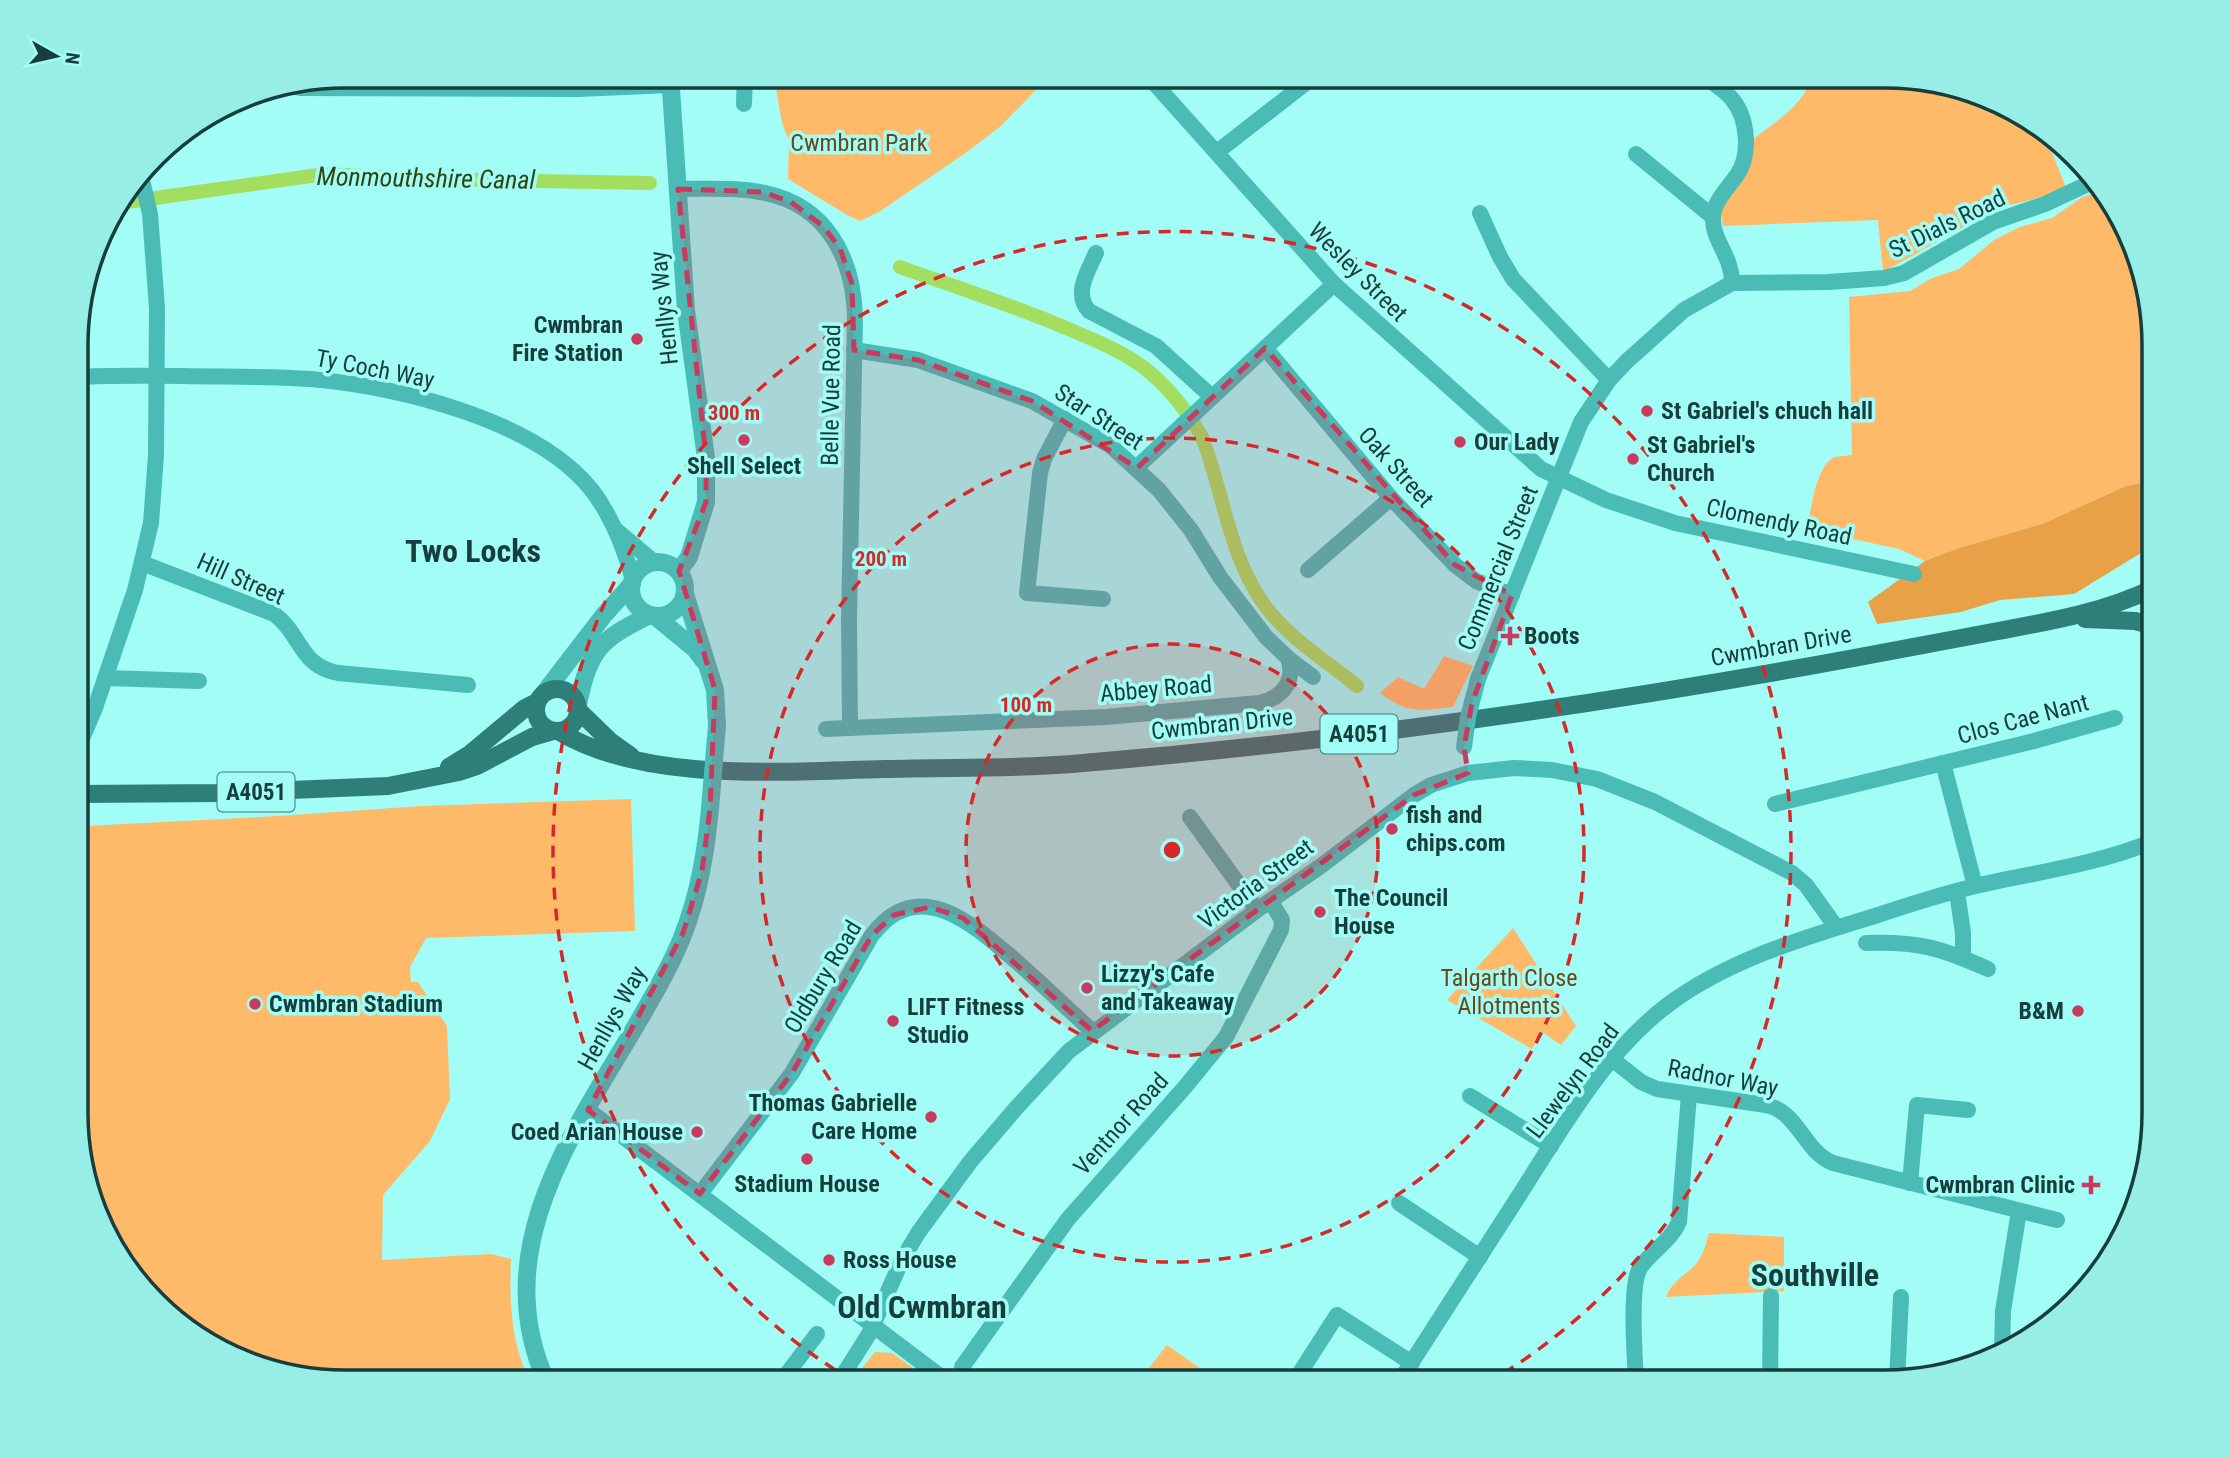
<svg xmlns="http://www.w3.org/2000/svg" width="2230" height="1458" font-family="'Roboto Condensed',sans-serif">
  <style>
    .green { fill: #feba68 }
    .forest { fill: #e8a147 }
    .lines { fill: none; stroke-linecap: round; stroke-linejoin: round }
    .canal { stroke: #a4de60; stroke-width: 14 }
    .minor { stroke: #4abcb5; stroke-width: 16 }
    .tertiary { stroke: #4abcb5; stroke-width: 18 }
    .primary { stroke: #2e7e7a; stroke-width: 18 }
    .minor-bridge { stroke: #4abcb5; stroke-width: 16 }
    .tertiary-bridge { stroke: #4abcb5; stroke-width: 18 }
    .marked { fill: #c93a5f; fill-opacity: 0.2; stroke: #c93a5f; stroke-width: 5; stroke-dasharray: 14 9; stroke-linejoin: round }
    .ring { fill: none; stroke: #d62828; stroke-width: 3.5; stroke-dasharray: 12 9 }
    .poi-dot { fill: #c93a5f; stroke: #a1fdf6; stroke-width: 2.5 }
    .labels { text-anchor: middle; stroke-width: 7; stroke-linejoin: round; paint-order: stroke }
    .shield { fill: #a1fdf6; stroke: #407774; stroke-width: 2 }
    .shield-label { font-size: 23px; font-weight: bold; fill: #173e3c }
    .park-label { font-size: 24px; fill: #6b4717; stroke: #a1fdf6 }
    .street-label { font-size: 24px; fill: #173e3c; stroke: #a1fdf6 }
    .poi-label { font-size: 24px; font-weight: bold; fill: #173e3c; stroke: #a1fdf6; text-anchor: start }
    .water-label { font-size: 26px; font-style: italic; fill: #2f4514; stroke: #a1fdf6 }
    .district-label { font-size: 32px; font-weight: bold; fill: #173e3c; stroke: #a1fdf6 }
    .rim { fill: none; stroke: #173e3c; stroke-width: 3.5 }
    .centre { fill: #d62828; stroke: #a1fdf6; stroke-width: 3.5 }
    .ring-label { font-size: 21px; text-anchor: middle; font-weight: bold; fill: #d62828; stroke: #a1fdf6; stroke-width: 7; stroke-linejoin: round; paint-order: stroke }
  </style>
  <rect width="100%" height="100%" fill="#a1fdf6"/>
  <!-- green -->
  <g class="green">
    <polygon points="777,75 1050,75 1001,126 967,152 879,212 860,221 847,215 788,179 789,141 782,123 776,88"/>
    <path d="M1811 75H1886L1972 89 2036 121 2042 128 2067 190 1996 209 1883 272 1878 220 1723 226 1721 210C1736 188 1755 168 1752 140 1773 123 1807 104 1811 75Z"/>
    <path d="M2101 190 2119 210 2154 327V481L2126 486 2042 524 1959 548 1925 561 1899 549 1807 529C1811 511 1816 464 1835 457 1840 456 1847 456 1852 455L1849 297 1910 291 1930 279 1959 269 1994 240 2020 227 2052 218 2081 198Z"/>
    <path d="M1444 656 1473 666 1453 707C1420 711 1407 714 1380 693L1398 677 1424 689Z"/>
    <path d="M631 799 635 931 426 938 410 967 411 982H418L447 1026 450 1099 430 1141 383 1195 382 1260 491 1254 511 1259C509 1300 511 1346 531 1383H344L258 1369 194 1337 111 1249 78 1149V832L86 826 278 816 422 806Z"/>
    <polygon points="1513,928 1576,1026 1561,1045 1542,1032 1532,1049 1447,1000"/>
    <path d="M1709 1233 1784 1237V1291L1666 1297C1671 1282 1686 1275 1696 1264 1703 1255 1706 1244 1709 1233Z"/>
    <polygon points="1167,1345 1201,1369 1234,1382 1138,1382"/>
    <polygon points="875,1352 892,1353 934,1383 850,1383"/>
  </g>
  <!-- forest -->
  <polygon class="forest" points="2154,481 2154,545 2074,594 2000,600 1961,612 1877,624 1868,602 1925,561 1959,548 2042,524 2126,486"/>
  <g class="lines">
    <!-- canal -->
    <g class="canal">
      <polyline points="120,203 325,174 431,179 650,183"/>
      <path d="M900 267C955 287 1012 305 1066 328 1092 339 1120 350 1143 367 1167 385 1187 411 1202 437 1223 491 1229 555 1263 603 1287 637 1325 660 1357 686"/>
    </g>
    <!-- minor -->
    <g class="minor">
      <polyline points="1147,75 1334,284 1541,469 1606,500 1675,523 1914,574"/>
      <path d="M1703 75C1712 83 1724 89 1732 99 1748 118 1751 155 1737 175 1728 188 1714 201 1713 217 1712 241 1732 255 1732 283"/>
      <polyline points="290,86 300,88 578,89 670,85"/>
      <polyline points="744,104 745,75"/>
      <polyline points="1217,152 1316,75"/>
      <polyline points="1636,154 1713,217"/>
      <path d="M678 189C707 189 737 187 765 193 828 206 854 260 855 319L849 619 850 728"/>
      <polyline points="1480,213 1500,257 1513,279 1609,380"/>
      <path d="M1096 253C1088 271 1073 294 1089 311L1156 346 1212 397"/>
      <polyline points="1265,348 1391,498 1455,565 1476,581 1512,595"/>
      <polyline points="854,350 918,360 1032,401 1111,446 1159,490 1191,530 1220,577 1266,637 1288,658 1313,677"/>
      <path d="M78 377C113 375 148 376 183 376 226 377 268 376 311 379 398 387 534 419 591 489 612 516 624 547 633 580"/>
      <polyline points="1065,419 1044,459 1040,473 1027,593 1103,599"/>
      <polyline points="1136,468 1334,284"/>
      <polyline points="617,531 654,562"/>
      <path d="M142 563 274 614C301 633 299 666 338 673L468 685"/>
      <polyline points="1308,570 1391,498"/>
      <polyline points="106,678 199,681"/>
      <polyline points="1478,679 1581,422 1609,380 1627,361 1684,310 1732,283 1829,282 1884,278 1904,273 1993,222 2045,204 2092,182"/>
      <path d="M826 729 1106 717 1259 703C1282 698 1296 682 1288 658"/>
      <polyline points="78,748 95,708 135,590 151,523 156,455 157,308 150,214 141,176"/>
      <polyline points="1943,763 1975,886"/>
      <polyline points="1775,804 2034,741 2115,718"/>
      <polyline points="1190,817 1257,910"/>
      <polyline points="1957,892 1963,933 1963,958"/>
      <path d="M1866 943C1918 941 1941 948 1988 969"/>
      <path d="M1612 1059 1641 1082 1657 1089 1766 1105C1799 1112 1804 1152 1833 1163L2057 1220"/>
      <polyline points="1470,1096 1551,1146"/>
      <polyline points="588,1110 949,1383"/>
      <polyline points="1910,1183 1917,1105 1968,1110"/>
      <path d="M700 1194 792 1073 872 935C919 873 975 926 1017 962 1042 984 1067 1008 1092 1031"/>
      <polyline points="1399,1203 1480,1257"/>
      <polyline points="2002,1352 2003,1311 2019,1211"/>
      <polyline points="962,1367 1068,1219 1185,1087 1226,1037 1281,930 1282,920 1271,902"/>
      <polyline points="1294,1382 1337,1315 1412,1363"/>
      <path d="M1399 1382C1440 1319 1481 1255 1522 1191 1564 1125 1606 1051 1669 1004 1730 959 1806 937 1878 915 1911 904 1945 893 1980 885 2038 872 2098 864 2154 841"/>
      <path d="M1636 1382C1635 1358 1629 1286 1640 1268 1651 1251 1671 1241 1679 1222L1689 1095"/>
      <polyline points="1770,1382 1771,1296"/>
      <polyline points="1897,1382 1901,1297"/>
      <polyline points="780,1383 817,1334"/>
      <polyline points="838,1383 869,1334 902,1260 918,1233 970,1162 1017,1107 1069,1051 1257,910 1321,866 1414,795 1431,785 1468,773 1514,768 1552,770 1597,779 1655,802 1792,873 1806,885 1836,927"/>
    </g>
    <!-- tertiary -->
    <g class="tertiary">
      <polyline points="670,75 686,310 706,458 706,502 689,557 679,571"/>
      <circle cx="658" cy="589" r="27"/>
      <polyline points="685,594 715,690 717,725"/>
      <polyline points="655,616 695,649 704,661"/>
      <polyline points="544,693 604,615 632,584"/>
      <path d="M578 704C590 649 599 640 650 615"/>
      <path d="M547 1383C475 1226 610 1090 673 958 696 911 705 861 710 809"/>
    </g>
    <!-- primary -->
    <g class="primary">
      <polyline points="2085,619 2135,621 2154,626"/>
      <circle cx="557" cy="710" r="21"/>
      <polyline points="578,710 610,741 631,756"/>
      <path d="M558 731C645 784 786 771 885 769 947 767 1010 769 1072 764 1334 742 1595 706 1854 658 1902 649 1950 640 1998 631 2052 621 2104 612 2154 588"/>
      <polyline points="449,767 470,754 525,708 537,702"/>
      <polyline points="78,794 221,793 388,786 459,772 477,766 532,737 553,731"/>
    </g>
    <!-- minor-bridge -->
    <polyline class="minor-bridge" points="1464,747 1468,717 1478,679"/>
    <!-- tertiary-bridge -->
    <polyline class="tertiary-bridge" points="710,809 717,725"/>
  </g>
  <!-- marked area -->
  <path class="marked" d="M678 189 763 192 791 202 823 226 840 248 852 284 854 350 918 360 1032 401 1137 468 1265 348 1455 565 1512 595 1472 703 1464 747 1468 773 1414 795 1092 1031 963 918 930 907 894 915 872 935 792 1073 700 1194 588 1110 683 933 702 871 710 809 715 690 679 571 706 502V458Z"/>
  <!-- distance rings -->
  <circle cx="1172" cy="850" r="206" fill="#d62828" fill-opacity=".12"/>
  <g class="ring">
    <circle cx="1172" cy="850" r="206"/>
    <circle cx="1172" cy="850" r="412"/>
    <path d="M853 1381A619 619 0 1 1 1491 1381"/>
  </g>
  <!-- markers -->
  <g class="poi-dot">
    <circle cx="637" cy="339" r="7"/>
    <circle cx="1647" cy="411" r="7"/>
    <circle cx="744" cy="440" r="7"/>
    <circle cx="1460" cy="442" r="7"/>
    <circle cx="1633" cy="459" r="7"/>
    <path d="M1506.5 625.5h7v7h7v7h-7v7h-7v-7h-7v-7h7z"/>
    <circle cx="1392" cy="829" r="7"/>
    <circle cx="1320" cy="912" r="7"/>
    <circle cx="1087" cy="988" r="7"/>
    <circle cx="255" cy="1004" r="7"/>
    <circle cx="2078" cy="1011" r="7"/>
    <circle cx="893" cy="1021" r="7"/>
    <circle cx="931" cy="1117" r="7"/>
    <circle cx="697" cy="1132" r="7"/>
    <circle cx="807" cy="1159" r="7"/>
    <path d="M2087.5 1174.5h7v7h7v7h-7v7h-7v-7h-7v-7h7z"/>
    <circle cx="829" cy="1260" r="7"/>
  </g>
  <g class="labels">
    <!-- shield labels -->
    <g class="shield">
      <rect x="1320.5" y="714.5" width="77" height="39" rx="5"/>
      <rect x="217.5" y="772.5" width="77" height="39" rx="5"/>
    </g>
    <g class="shield-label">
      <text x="1359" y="742">A4051</text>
      <text x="256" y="800">A4051</text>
    </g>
    <!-- park labels -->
    <g class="park-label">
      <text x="859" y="151">Cwmbran Park</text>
      <text x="1509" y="986">Talgarth Close<tspan x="1509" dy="28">Allotments</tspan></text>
    </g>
    <!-- street labels -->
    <g class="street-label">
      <text transform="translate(1947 224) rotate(-26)" y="8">St Dials Road</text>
      <text transform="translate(1358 272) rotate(45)" y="8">Wesley Street</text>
      <text transform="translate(664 308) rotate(-96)" y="8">Henllys Way</text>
      <text transform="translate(375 369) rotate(11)" y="8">Ty Coch Way</text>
      <text transform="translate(831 395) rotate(-89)" y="8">Belle Vue Road</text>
      <text transform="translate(1099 417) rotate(33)" y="8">Star Street</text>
      <text transform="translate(1396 467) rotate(48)" y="8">Oak Street</text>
      <text transform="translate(1779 522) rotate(12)" y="8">Clomendy Road</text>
      <text transform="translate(1498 568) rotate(-68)" y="8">Commercial Street</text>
      <text transform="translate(241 579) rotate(24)" y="8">Hill Street</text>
      <text transform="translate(1781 646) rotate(-10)" y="8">Cwmbran Drive</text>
      <text transform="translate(1156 689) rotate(-5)" y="8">Abbey Road</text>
      <text transform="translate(2023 719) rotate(-15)" y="8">Clos Cae Nant</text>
      <text transform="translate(1222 724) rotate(-6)" y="8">Cwmbran Drive</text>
      <text transform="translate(1256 884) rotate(-36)" y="8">Victoria Street</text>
      <text transform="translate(823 977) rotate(-59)" y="8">Oldbury Road</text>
      <text transform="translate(612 1018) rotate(-61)" y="8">Henllys Way</text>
      <text transform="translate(1723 1078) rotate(11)" y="8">Radnor Way</text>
      <text transform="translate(1573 1081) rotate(-53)" y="8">Llewelyn Road</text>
      <text transform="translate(1121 1124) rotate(-48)" y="8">Ventnor Road</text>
    </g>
    <!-- poi labels -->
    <g class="poi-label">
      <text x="623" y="333" text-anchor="end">Cwmbran<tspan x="623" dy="28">Fire Station</tspan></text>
      <text x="1661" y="419">St Gabriel's chuch hall</text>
      <text x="1474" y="450">Our Lady</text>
      <text x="1647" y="453">St Gabriel's<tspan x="1647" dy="28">Church</tspan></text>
      <text x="744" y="474" text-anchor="middle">Shell Select</text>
      <text x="1524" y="644">Boots</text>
      <text x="1406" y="823">fish and<tspan x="1406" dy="28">chips.com</tspan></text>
      <text x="1334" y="906">The Council<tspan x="1334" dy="28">House</tspan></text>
      <text x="1101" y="982">Lizzy's Cafe<tspan x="1101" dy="28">and Takeaway</tspan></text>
      <text x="269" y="1012">Cwmbran Stadium</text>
      <text x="907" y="1015">LIFT Fitness<tspan x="907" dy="28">Studio</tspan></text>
      <text x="2064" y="1019" text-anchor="end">B&amp;M</text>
      <text x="917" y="1111" text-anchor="end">Thomas Gabrielle<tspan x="917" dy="28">Care Home</tspan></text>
      <text x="683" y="1140" text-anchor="end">Coed Arian House</text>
      <text x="807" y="1192" text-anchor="middle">Stadium House</text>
      <text x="2075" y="1193" text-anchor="end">Cwmbran Clinic</text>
      <text x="843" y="1268">Ross House</text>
    </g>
    <!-- water labels -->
    <g class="water-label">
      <text transform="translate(426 178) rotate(1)" y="9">Monmouthshire Canal</text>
    </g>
    <!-- district labels -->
    <g class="district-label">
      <text x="473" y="562">Two Locks</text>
      <text x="1815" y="1286">Southville</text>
      <text x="922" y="1318">Old Cwmbran</text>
    </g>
  </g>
  <!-- crop -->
  <path d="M0 0H2230V1458H0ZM345 88H1885A257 257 0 0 1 2142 345V1113A257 257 0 0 1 1885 1370H345A257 257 0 0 1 88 1113V345A257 257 0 0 1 345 88Z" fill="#96eee7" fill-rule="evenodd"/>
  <path class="rim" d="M345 88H1885A257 257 0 0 1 2142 345V1113A257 257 0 0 1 1885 1370H345A257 257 0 0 1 88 1113V345A257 257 0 0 1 345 88Z"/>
  <circle cx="1172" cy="850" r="10" class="centre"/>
  <g class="ring-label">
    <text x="734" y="420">300 m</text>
    <text x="881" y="566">200 m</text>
    <text x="1026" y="712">100 m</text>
  </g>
  <!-- north arrow -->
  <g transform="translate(56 56) rotate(98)" stroke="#a1fdf6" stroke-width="5" paint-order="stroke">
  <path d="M0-5L12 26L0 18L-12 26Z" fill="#173e3c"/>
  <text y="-10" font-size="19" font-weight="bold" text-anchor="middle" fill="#173e3c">N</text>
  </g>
</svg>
